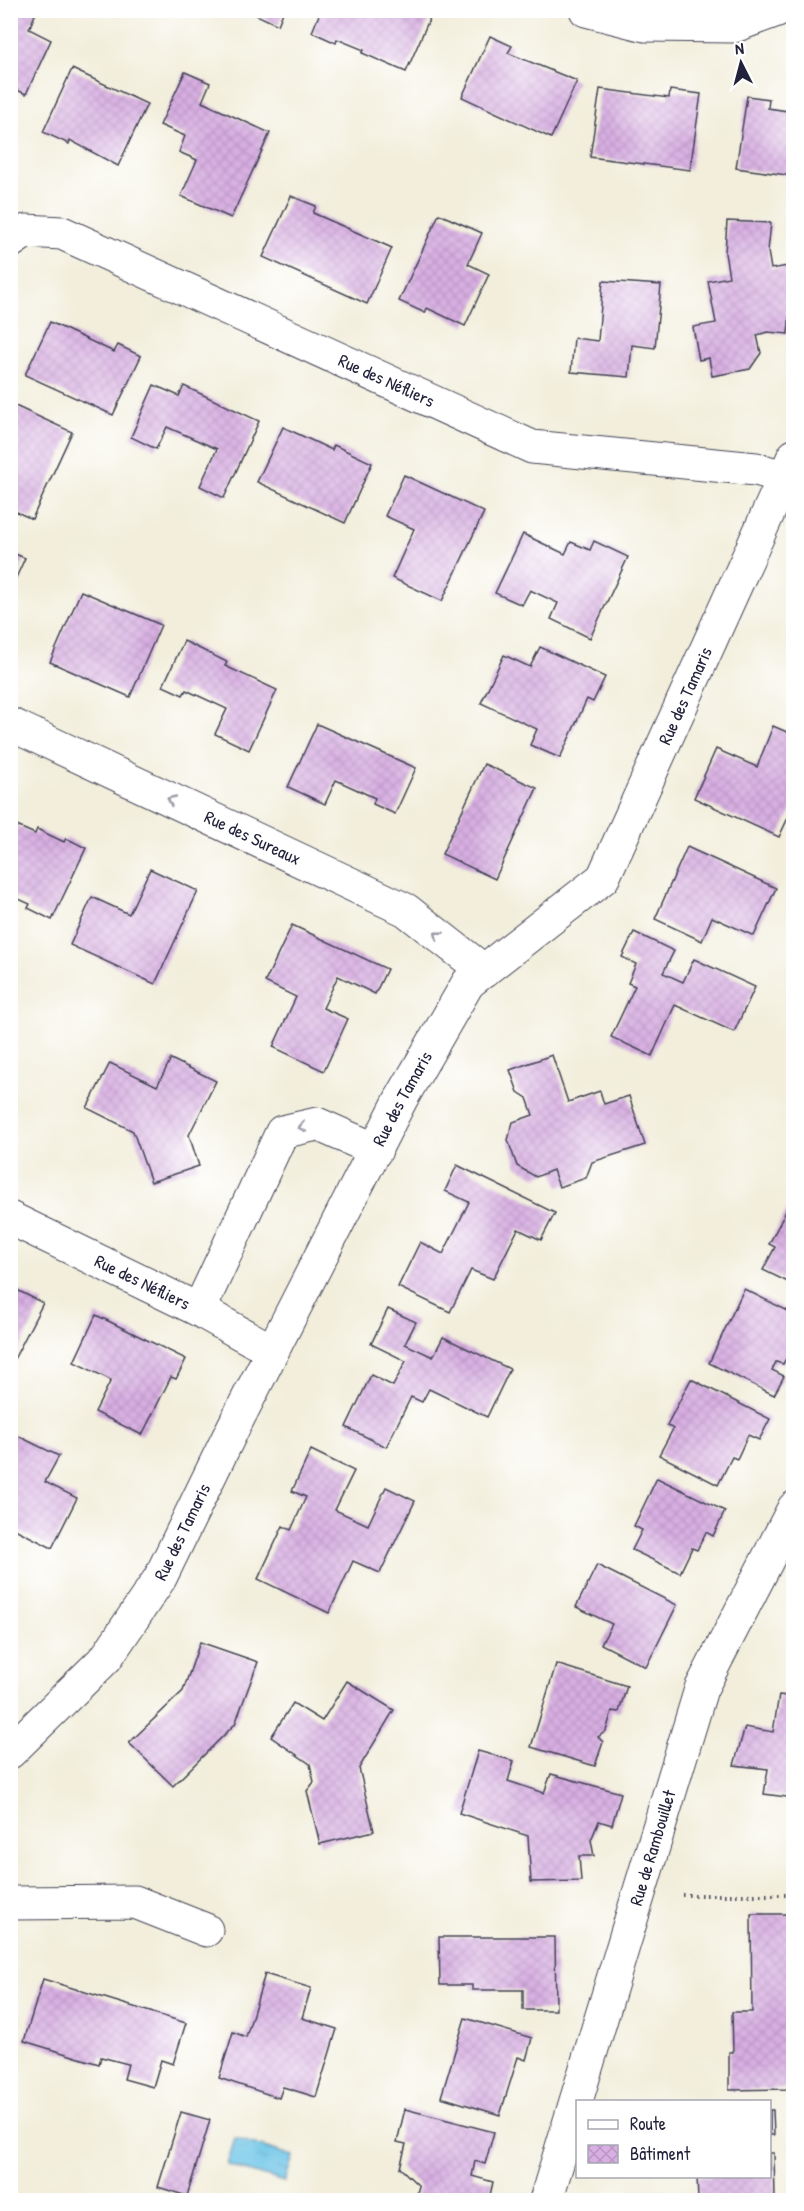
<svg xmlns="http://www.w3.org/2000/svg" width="804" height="2211" font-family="'Patrick Hand',sans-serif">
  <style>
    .water { fill: url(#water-ripples); stroke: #457290; stroke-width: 1.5 }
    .building { fill: url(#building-cross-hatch) }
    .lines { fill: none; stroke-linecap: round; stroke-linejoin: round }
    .minor-casing { stroke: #414153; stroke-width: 35 }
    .path { stroke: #414153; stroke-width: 4; stroke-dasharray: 1.5 4.5; stroke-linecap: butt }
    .minor { stroke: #fff; stroke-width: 33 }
    .oneway { stroke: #9c9ca7 }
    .labels { text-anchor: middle; stroke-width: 4.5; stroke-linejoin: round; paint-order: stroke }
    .street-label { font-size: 18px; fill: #22223b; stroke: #fff }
  </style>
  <defs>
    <pattern id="water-ripples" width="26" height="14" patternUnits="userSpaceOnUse" patternTransform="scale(1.5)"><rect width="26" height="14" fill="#68c3e6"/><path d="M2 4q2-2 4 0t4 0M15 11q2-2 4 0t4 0" fill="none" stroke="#5aa7c6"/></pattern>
    <pattern id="building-cross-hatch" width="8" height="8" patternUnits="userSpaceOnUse" patternTransform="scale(1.5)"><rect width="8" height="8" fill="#d8afe2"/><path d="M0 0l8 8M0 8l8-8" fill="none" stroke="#b996c3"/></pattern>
  </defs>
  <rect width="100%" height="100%" fill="#fff"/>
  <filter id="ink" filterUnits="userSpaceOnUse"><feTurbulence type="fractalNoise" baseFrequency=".0167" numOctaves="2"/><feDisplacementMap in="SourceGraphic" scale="12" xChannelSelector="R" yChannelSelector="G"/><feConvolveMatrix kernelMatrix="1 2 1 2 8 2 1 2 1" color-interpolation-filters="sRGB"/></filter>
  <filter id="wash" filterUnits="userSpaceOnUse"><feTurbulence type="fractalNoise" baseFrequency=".008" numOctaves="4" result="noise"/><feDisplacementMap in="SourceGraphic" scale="24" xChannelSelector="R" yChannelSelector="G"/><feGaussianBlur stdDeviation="1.35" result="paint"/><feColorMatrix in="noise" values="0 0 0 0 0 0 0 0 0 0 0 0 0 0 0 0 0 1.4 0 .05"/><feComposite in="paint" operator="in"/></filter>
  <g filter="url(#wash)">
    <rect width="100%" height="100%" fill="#f2eedb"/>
    <!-- water -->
    <polygon class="water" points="235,2138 293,2156 285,2182 227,2165"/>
    <g id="blocks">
      <!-- building -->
      <g class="building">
        <polygon points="10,10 37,10 29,29 51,40 26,94 10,87"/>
        <polygon points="246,10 284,10 278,25"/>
        <polygon points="321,10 421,10 431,15 406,72 362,53 364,50 337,39 336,43 312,32"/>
        <polygon points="490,36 512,46 508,53 577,81 551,138 462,97"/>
        <polygon points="72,69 147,104 118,166 70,140 69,144 43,132"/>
        <polygon points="185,72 210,83 202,102 270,133 231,218 181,196 197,160 179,152 185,136 160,125"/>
        <polygon points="600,89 669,98 670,90 701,94 690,170 590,157"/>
        <polygon points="747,96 769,99 768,108 794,112 794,176 736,168"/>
        <polygon points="291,196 316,206 313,213 392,248 367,304 263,257"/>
        <polygon points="439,214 482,233 468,264 489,274 465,326 427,308 425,313 399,301"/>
        <polygon points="727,221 771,223 768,251 771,269 794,265 788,334 768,332 757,335 761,353 750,369 712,376 709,358 699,360 693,327 716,323 708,281 729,277 725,253"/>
        <polygon points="603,281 661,285 655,348 632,345 629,377 571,372 574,338 598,341"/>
        <polygon points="50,322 114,352 118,345 141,356 113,415 25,375"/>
        <polygon points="154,385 179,396 184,386 259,421 224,498 200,486 217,449 167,427 156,449 131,437"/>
        <polygon points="11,404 72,432 32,519 10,509"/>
        <polygon points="283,427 332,450 334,445 372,463 345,523 257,482"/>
        <polygon points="404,475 484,512 442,601 392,578 414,529 385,516"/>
        <polygon points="523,534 565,554 571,542 590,550 594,541 628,557 590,638 551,619 558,603 530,590 522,605 495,593"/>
        <polygon points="10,552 25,558 10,591"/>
        <polygon points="81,591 161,625 130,697 50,662"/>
        <polygon points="184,641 227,662 225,666 277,690 249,750 215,734 227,709 186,690 183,695 163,686"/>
        <polygon points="540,647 605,677 593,702 587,699 560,758 530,745 537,729 481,703 504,655 530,667"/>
        <polygon points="317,724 416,768 395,814 373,804 375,798 336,780 325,804 288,787"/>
        <polygon points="773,726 794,735 794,805 779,837 694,798 716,749 757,767"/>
        <polygon points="484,764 537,788 495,879 442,854"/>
        <polygon points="10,823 35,834 37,829 64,842 66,838 86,848 52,920 28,908 30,904 10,895"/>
        <polygon points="687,847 776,888 754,936 712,917 702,941 655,919"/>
        <polygon points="150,869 198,891 155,984 70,945 92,897 129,914"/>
        <polygon points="292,925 387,969 375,994 338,976 323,1008 348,1019 324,1071 273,1047 296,997 265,982"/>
        <polygon points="634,932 674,951 663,973 683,982 694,959 755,987 734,1032 675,1005 652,1056 611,1037 635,986 628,983 636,964 622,957"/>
        <polygon points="552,1055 568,1102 600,1091 604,1104 629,1096 645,1145 592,1162 586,1178 559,1187 553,1170 536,1177 517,1166 508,1140 513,1122 533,1115 527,1098 518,1092 510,1070"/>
        <polygon points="171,1059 216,1081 189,1135 199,1166 151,1182 133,1131 87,1108 110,1063 157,1086"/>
        <polygon points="457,1165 555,1213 541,1240 518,1229 493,1279 471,1270 450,1312 398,1287 420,1242 443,1254 469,1202 445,1191"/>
        <polygon points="794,1196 794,1285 763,1270 775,1247 769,1244"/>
        <polygon points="744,1289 794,1314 794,1343 783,1364 776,1362 772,1370 784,1376 774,1395 709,1363"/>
        <polygon points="17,1290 43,1303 10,1367 10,1298 13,1300"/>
        <polygon points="388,1309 416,1322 405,1344 433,1357 443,1337 510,1369 487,1417 429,1389 422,1402 411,1397 386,1447 346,1427 371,1375 393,1386 406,1361 371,1344"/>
        <polygon points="96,1315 186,1359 176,1379 171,1377 142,1435 95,1412 111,1380 74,1362"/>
        <polygon points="691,1379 770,1419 759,1440 748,1435 737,1459 732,1457 718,1485 659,1455 673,1429 667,1425"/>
        <polygon points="10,1432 59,1456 45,1482 77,1498 52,1548 13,1528 10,1534"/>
        <polygon points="311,1450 354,1471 335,1510 368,1525 386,1487 415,1501 380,1573 353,1561 329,1613 258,1579 283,1526 291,1530 306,1497 292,1491"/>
        <polygon points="657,1478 725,1511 713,1536 706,1532 697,1550 692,1548 680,1573 632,1550 642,1530 634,1526"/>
        <polygon points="597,1565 677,1605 646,1667 601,1644 612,1624 576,1607"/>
        <polygon points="200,1642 258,1662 235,1724 173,1786 129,1743 183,1691"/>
        <polygon points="556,1664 627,1686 619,1712 612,1711 606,1731 598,1737 603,1742 595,1766 531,1747"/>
        <polygon points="347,1681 394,1710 359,1768 374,1831 320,1844 307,1791 314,1782 310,1764 271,1737 293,1703 322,1721"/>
        <polygon points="779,1695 794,1697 794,1798 764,1794 768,1769 734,1765 745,1727 773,1732"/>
        <polygon points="478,1751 514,1761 508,1781 544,1793 551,1774 621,1793 612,1825 599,1821 591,1840 594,1856 579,1856 581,1881 531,1882 528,1836 459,1813"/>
        <polygon points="751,1914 794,1914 794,2089 729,2090 729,2052 733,2052 732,2012 752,2012"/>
        <polygon points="439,1937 555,1937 556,2010 523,2010 523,1990 472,1990 472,1985 440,1985"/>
        <polygon points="265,1974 311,1988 302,2018 337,2029 316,2097 283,2087 279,2098 219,2078 233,2032 246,2037"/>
        <polygon points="43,1979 186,2023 173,2064 161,2060 153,2087 124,2079 128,2064 101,2057 99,2064 24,2041"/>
        <polygon points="465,2018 532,2038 526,2060 518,2057 500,2115 441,2097"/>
        <polygon points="405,2109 494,2132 485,2164 475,2161 472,2176 493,2182 489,2200 415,2200 419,2186 400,2168 406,2144 397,2142"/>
        <polygon points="770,2110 773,2110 774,2135 770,2135"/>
        <polygon points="181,2112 210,2120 187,2196 158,2187"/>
        <polygon points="770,2153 774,2153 775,2199 698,2200 697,2176 770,2176"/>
      </g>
    </g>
  </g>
  <g filter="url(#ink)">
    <use href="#blocks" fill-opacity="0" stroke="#414153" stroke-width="1.5"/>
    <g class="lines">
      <!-- minor casing -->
      <g class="minor-casing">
        <g id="minor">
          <polyline points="586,10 645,25 734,26 777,10"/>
          <path id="s1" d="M10 242 26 231 62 233 532 447 756 469 784 477"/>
          <path id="s2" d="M10 724 406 910 484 971"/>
          <path id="s3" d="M10 1218 199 1310 272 1351"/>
          <polyline points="199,1310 282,1132 317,1124 376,1150"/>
          <path id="s4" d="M10 1752 106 1658 160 1578 232 1430 401 1099 468 983 603 878 794 456"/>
          <polyline points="10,1903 135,1902 206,1930"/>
          <path id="s5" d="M546 2200 701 1689 794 1508"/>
        </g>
      </g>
      <!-- path -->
      <polyline class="path" points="682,1895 794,1895"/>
      <!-- minor -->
      <use href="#minor" class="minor"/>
    </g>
    <!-- one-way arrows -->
    <defs><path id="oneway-chevron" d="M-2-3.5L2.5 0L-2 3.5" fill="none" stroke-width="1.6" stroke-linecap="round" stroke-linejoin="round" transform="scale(1.5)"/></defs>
    <g class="oneway">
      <use href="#oneway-chevron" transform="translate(171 800) rotate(-155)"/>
      <use href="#oneway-chevron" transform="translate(438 935) rotate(-142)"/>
      <use href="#oneway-chevron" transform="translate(302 1127) rotate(168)"/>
    </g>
  </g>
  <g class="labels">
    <!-- street labels -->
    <g class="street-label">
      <text dy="6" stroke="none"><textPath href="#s1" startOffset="412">Rue des Néfliers</textPath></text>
      <text dy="6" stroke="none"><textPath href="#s4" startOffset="1272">Rue des Tamaris</textPath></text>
      <text dy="6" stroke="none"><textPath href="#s2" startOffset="268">Rue des Sureaux</textPath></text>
      <text dy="6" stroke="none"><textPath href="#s4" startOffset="768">Rue des Tamaris</textPath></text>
      <text dy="6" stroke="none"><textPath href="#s3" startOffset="147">Rue des Néfliers</textPath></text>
      <text dy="6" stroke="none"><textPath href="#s4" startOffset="282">Rue des Tamaris</textPath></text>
      <text dy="6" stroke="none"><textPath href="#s5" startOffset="368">Rue de Rambouillet</textPath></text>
    </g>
  </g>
  <!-- margin -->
  <rect width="804" height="2211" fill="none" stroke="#fff" stroke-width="36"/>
  <!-- legend -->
  <rect x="576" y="2100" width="195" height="78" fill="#ffffff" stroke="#a7a7b1" stroke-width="1.5"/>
  <rect x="588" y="2120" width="30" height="9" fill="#ffffff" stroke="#a7a7b1" stroke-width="1.5"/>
  <text x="630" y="2130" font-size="18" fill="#22223b">Route</text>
  <rect x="588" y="2145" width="30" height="18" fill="url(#building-cross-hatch)" stroke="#a7a7b1" stroke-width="1.5"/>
  <text x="630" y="2160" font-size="18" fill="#22223b">Bâtiment</text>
  <!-- north arrow -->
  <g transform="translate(741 63) rotate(354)" stroke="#ffffff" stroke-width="4.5" paint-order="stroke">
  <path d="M0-4.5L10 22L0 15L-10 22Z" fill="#22223b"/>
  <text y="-9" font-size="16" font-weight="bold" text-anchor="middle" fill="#22223b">N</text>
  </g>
</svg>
